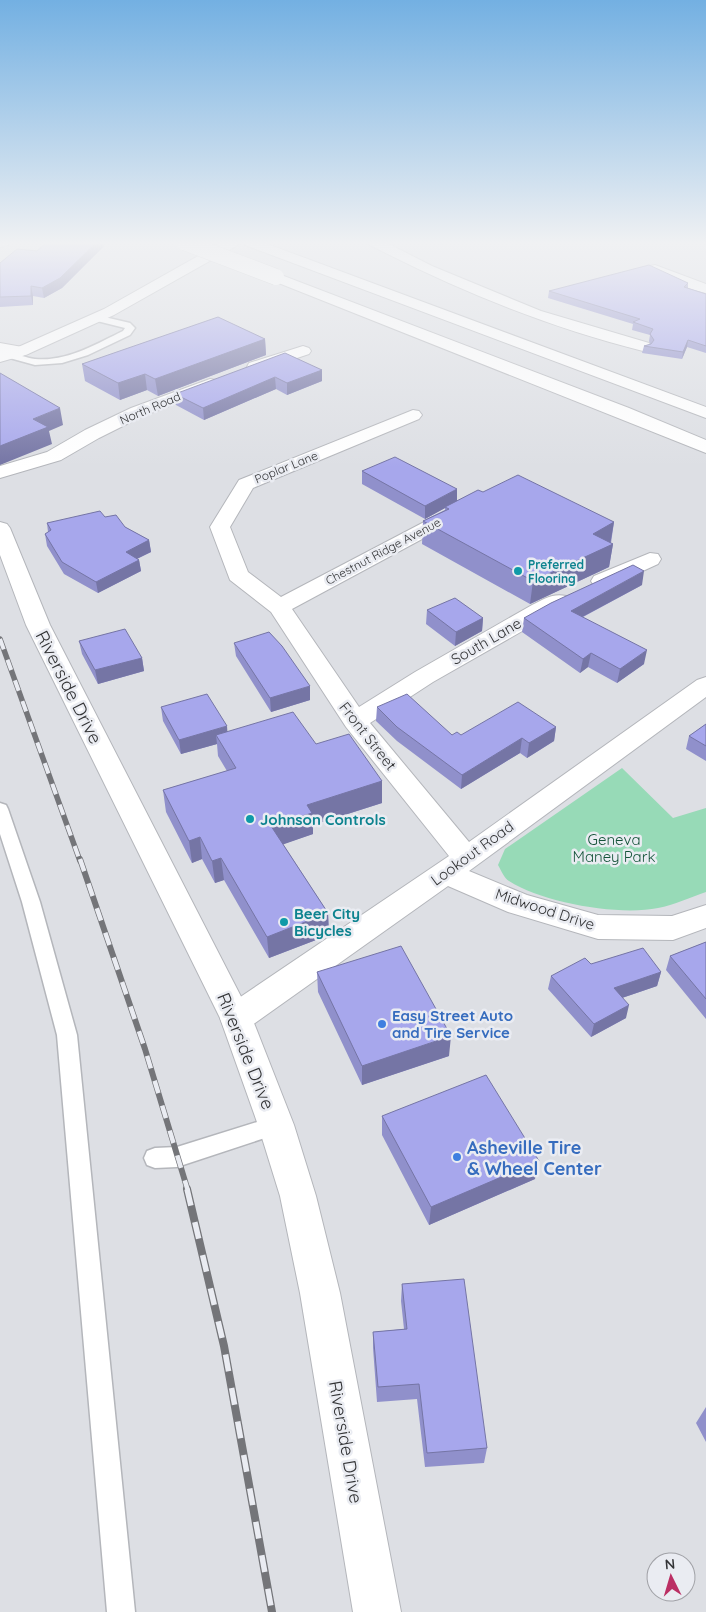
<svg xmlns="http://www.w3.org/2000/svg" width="706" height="1612" viewBox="0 0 706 1612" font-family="Quicksand,sans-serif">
	<rect width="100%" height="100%" fill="#dddfe4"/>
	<path fill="#97dab7" d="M622,768L673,818L706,808V892C691,897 674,905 658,908C619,916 543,903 509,881C504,878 501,870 498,865L505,849Z"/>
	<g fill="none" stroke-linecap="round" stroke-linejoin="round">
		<path fill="#63a9d8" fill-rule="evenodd" d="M439,242H446L441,245Z"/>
		<g stroke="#b4b6bb" stroke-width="3">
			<path id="service" d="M96,315L130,323L135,328L130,335L88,355L62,363L35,365L6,357L4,355L9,352C18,354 26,358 35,359C67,362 96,344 123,331L125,328L93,320V316Z
				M0,803L6,805L8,809L40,902L77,1035L135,1612H107L57,1035L22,902L0,834Z
				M276,1116L283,1118L286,1125L283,1132L177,1167L155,1168L147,1165L144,1158L147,1151L155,1148L177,1147Z"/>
		</g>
		<g stroke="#b4b6bb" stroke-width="2">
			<path id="minor" d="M0,242H10L8,245L0,247Z
				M368,242H385L432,266L541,311L649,343L651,346L649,349L643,351C548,327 457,290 370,245Z
				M655,265L706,284V293L686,288L650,272L648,269L650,266Z
				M0,343L28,348L30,351L28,354L22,356L0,353Z
				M303,346L309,348L311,351L309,354L255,372L249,371L247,367L249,363Z
				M210,379L216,380L219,384L216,388L143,416L99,438L61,460L0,478V466L47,452L85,430L131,408Z
				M413,410L419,411L422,415L419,419L253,488L230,527L248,572L281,597L449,509L456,507L463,509L466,513L463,517L292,609L359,707L415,672L532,605C544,599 553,593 566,596L569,601L566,606L433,682L370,723L469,842L697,680L706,677V697L469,871L527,895L598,915L672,916L706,905V928L673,940L598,939L508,912L448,886L248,1028L236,1031L224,1028L220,1018L224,1008L449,856L346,727L271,612L230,580L210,527L239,480Z
				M650,553L658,554L661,559L658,564L610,586L602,588L594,586L591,581L594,576Z"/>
		</g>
		<g stroke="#b4b6bb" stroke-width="2">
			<path id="tertiary" d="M223,242H240L238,245L114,315L28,354L0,362V352L16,348L104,309Z"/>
		</g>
		<g stroke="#b4b6bb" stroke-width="2">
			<path id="secondary" d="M0,522L7,524L10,528L50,625L252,1018L294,1125L316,1196L340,1293L401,1612H353L300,1293L280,1196L258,1125L220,1018L26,625L0,555Z"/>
		</g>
		<g stroke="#b4b6bb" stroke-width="2">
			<path id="motorway" d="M243,242H262L706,407V418L245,245Z
				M276,273L629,408L706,440V453L271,280L269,277L271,274Z"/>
		</g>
		<use href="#service" fill="#fff" fill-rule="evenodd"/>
		<use href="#minor" fill="#fff" fill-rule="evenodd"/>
		<use href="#tertiary" fill="#fff" fill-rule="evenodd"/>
		<use href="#secondary" fill="#fff" fill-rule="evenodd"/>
		<use href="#motorway" fill="#fff" fill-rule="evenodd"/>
		<g stroke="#747579" stroke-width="5.5">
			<path id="rail-far2" d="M0,639L80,861"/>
		</g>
		<g stroke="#747579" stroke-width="6">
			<path id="rail-far1" d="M80,859L145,1049L188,1191"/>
		</g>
		<g stroke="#747579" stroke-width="8">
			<path id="rail" d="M187,1189L224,1346L272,1612"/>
		</g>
		<use href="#rail-far2" stroke="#eaecf2" stroke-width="4" stroke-dasharray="11" stroke-linecap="butt"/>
		<use href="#rail-far1" stroke="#eaecf2" stroke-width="4.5" stroke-dasharray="13" stroke-linecap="butt"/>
		<use href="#rail" stroke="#eaecf2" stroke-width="5.5" stroke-dasharray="17" stroke-linecap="butt"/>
		<g stroke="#b4b6bb" stroke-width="17" stroke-linecap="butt">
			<path id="motorway-bridge" d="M184,242L276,277"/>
		</g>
		<use href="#motorway-bridge" stroke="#fff" stroke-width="16"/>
	</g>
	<path fill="#9090cb" d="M47,242H103L104,246L62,288L44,298L33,296V305L0,307V263L37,251Z
		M688,283V288L706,294V353L687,347L682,359L642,353L644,346L650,344L649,341L650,335L632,330L633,324L548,298L549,291Z
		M265,339L266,355L158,396L147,390L120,400L85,381L82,364Z
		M322,370V381L287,395L276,389L204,420L176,405L175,394Z
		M362,471L457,501L483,492L614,522L611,543L613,544L609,567L530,604L422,544L423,521L445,510V508L425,519L362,484Z
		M105,517L125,527L149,540L151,552L137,559L139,560L141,571L98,593L64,574L47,546L45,534L48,532L47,523Z
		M642,585L583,617L644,664L617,683L588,667L580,673L522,632L524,618Z
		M427,610L483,618L482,631L455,646L426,624Z
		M79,641L142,658L144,671L98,684L82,654Z
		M234,643L310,700L271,712L236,656Z
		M161,707L227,732L316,744L382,781V803L313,825V834L283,844L328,913L329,935L269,958L224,880L215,883L202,859L192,863L166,812L163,790L227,771L218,756L217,744L181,754L163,721Z
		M377,707L452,735H461L556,727L554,741L527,758L520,753L461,789L397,741L376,721Z
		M706,724V761L686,749L689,736Z
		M706,942V1019L666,970L670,956Z
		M317,972L449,1056L362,1085L318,992Z
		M661,972L657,986L622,998L626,1018L591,1037L548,989L551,976Z
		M382,1116L535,1179L429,1225L382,1135Z
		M402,1284L487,1448L484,1463L425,1467L417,1399L377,1402L373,1348V1332L404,1329L401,1301Z
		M706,1407V1442L696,1423Z"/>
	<path fill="#7575a5" d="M97,242H103L104,246L62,288L44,298L42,288Z
		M31,286L33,296V305L31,296Z
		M265,339L266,355L158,396L155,379Z
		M688,340L687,347L682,359L683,352Z
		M322,370V381L287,395V383Z
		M145,374L147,390L120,400L118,383Z
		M275,377L276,389L204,420L203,408Z
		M60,408L63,425L49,431L52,444L0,465V446L33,419Z
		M457,489V502L445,507V508L425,519V506Z
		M614,522L610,545L613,544L609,567L530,604L533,581L593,534Z
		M149,540L151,552L128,563L126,552Z
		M139,560L141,571L98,593L96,582Z
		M644,571L642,585L569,624L571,611Z
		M483,618L482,631L455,646L456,632Z
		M647,650L644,664L617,683L620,669Z
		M591,653L588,667L580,673L583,659Z
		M142,658L144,671L98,684L95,670Z
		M310,686V700L271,712L270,698Z
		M227,726L228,740L216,735L217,744L181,754L179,740Z
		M556,727L554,741L527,758L529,743Z
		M522,738L520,753L461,789L462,775Z
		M382,781V803L313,825V834L273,848L271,826L307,805Z
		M200,837L202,859L192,863L189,841Z
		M221,858L224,880L215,883L212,861Z
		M328,913L329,935L269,958L267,937Z
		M661,972L657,986L610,1002L614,988Z
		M629,1005L626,1018L591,1037L594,1024Z
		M451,1036L449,1056L362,1085V1066Z
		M539,1161L535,1179L429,1225L431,1207Z"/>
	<path fill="#a7a7ec" stroke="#7575a5" d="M47,242H97L60,278L42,288L31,286V296L0,297V263L17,249L37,251Z
		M649,265L688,283L684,287L706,294V346L688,340L683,352L644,346L651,344L654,340L650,334L653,329L633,322L640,319L549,291Z
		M218,317L265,339L155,379L145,374L118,383L82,364Z
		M285,353L322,370L287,383L275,377L203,408L175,394Z
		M0,373L60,408L33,419L48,427L0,446Z
		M395,457L457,489L425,506L362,471Z
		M518,475L614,522L593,534L613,544L533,581L423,521L449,509L445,507L478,490L483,492Z
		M100,511L105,517L116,515L125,527L149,540L126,552L139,560L96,582L62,562L45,534L51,530L47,523Z
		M633,565L644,571L571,611L647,650L620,669L591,653L583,659L524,618L551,603Z
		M455,598L483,618L456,632L427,610Z
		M125,629L142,658L95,670L79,641Z
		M269,632L282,646L310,686L270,698L234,643Z
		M207,694L227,726L179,740L161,707Z
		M407,694L452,735L457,732L461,735L518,702L556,727L529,743L522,738L462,775L397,727L377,707Z
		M293,712L316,744L349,734L382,781L307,805L312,813L271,826L328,913L267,937L221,858L212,861L200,837L189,841L163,790L236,768L216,735Z
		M706,724V746L689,736Z
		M706,942V999L670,956Z
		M401,946L451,1036L362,1066L317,972Z
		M643,948L661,972L614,988L629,1005L594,1024L551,976L585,958L591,964Z
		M486,1075L539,1161L431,1207L382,1116Z
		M464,1279L487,1448L427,1453L419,1384L378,1387L373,1332L407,1329L402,1284Z"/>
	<linearGradient id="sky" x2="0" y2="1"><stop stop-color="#73b0e2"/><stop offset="0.52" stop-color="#f0f1f3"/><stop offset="1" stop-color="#f0f1f3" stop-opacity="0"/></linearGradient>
	<rect width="706" height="467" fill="url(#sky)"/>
	<g fill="#0f9aa8" stroke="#eaecf2" stroke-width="2">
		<circle cx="518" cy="571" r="5"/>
		<circle cx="250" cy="819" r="5"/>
		<circle cx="284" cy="922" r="5"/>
	</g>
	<g fill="#3f7fe0" stroke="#eaecf2" stroke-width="2">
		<circle cx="382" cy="1024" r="5"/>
		<circle cx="457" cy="1157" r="5"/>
	</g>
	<g text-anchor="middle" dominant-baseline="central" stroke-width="5" stroke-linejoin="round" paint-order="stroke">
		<g font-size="12" fill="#333436" stroke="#eaecf2">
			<text transform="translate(150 408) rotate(-23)">North Road</text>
			<text transform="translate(286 467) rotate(-22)">Poplar Lane</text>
			<text transform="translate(383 551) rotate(-28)">Chestnut Ridge Avenue</text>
		</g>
		<g font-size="12" font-weight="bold" fill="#0d838f" stroke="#eaecf2" text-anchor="start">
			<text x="528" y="564">Preferred<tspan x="528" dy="14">Flooring</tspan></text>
		</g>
		<g font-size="15" fill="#333436" stroke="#eaecf2">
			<text transform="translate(486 641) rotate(-30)">South Lane</text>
			<text transform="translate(368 736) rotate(52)">Front Street</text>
			<text transform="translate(472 853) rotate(-36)">Lookout Road</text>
			<text transform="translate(545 909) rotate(18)">Midwood Drive</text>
		</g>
		<g font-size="15" font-weight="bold" fill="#0d838f" stroke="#eaecf2" text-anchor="start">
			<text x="260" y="819">Johnson Controls</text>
			<text x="294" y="913">Beer City<tspan x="294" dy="17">Bicycles</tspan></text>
		</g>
		<g font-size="15" fill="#145339" stroke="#eaecf2">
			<text x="614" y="839">Geneva<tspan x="614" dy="17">Maney Park</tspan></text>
		</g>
		<g font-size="15" font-weight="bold" fill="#366cbe" stroke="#eaecf2" text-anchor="start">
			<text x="392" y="1015">Easy Street Auto<tspan x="392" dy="17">and Tire Service</tspan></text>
		</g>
		<g font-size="18" fill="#333436" stroke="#eaecf2">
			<text transform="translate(69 687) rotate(63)">Riverside Drive</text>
			<text transform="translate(246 1051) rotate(68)">Riverside Drive</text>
			<text transform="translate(346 1442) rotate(80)">Riverside Drive</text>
		</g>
		<g font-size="18" font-weight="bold" fill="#366cbe" stroke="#eaecf2" text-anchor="start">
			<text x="467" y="1147">Asheville Tire<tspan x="467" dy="21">&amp; Wheel Center</tspan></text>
		</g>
	</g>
	<g transform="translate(671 1577) rotate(355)"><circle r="24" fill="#eaecf2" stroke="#a1a2a7"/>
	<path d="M0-4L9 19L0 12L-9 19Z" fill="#bb2f64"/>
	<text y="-8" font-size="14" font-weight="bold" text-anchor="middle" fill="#333436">N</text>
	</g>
</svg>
